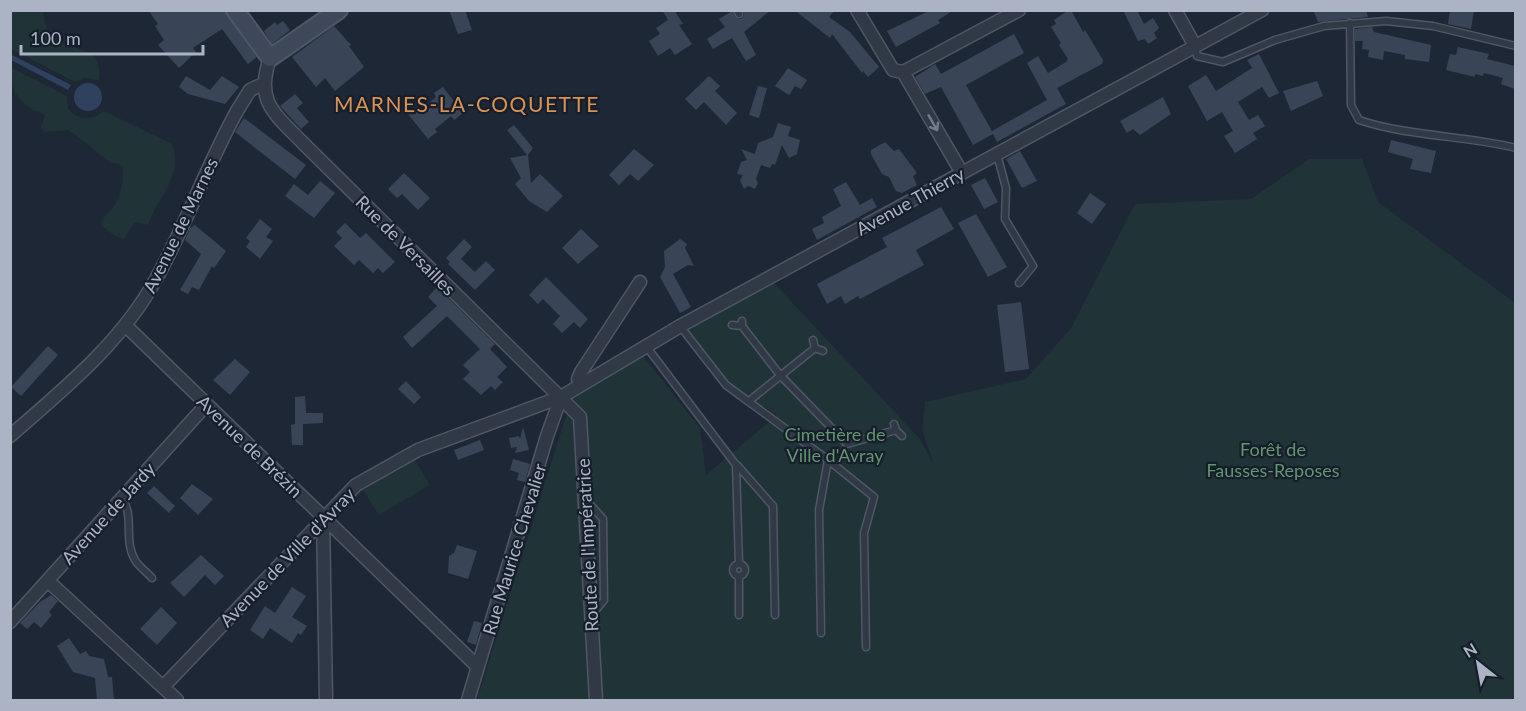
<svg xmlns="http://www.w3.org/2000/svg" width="1526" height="711" viewBox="0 0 1526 711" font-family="Lato,sans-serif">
	<rect width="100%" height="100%" fill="#1e2736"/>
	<path fill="#203337" d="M10,11H43C47,64 105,32 99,80L85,78L75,82L11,49Z
		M10,67L67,96L68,109C80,121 91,121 104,111L172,144C184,177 158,196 148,225L135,222L124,239L115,236L101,225C103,215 109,213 115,205C122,194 123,180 123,167L119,164L111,163L69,130L44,132L41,128L45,115C40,111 36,112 31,109C15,98 10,86 10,67Z
		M1309,159H1362L1378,202L1515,303V700H477L571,400L643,356L700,428L706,475L777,415L728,383L687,329L774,283L920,439L934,465L922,430L925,402L1026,379L1071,328L1135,204L1251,199Z
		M415,460L430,485L379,515L363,490Z"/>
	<path fill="#30415f" d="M10,54L71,85L68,90L11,60Z
		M74 97a14 14 0 1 1 28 0a14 14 0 1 1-28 0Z"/>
	<path fill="#394557" d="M148,10H225L257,57L248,64L222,29L193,48L196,52L179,68L158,45L164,40L155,26L158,24Z
		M449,10H465L472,30L458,34Z
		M662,10H674L683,24L679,25L692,44L675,55L670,48L658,56L649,41L660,34L656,28L668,20Z
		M743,10H771L744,32L756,55L746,61L732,38L713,49L707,39L725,27L719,19L732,11L736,18L741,19L744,15Z
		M794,10H835L829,17L850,32L879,67L868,77L863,71L862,73L832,34L830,38Z
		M931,10H954L938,20L940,23L896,47L887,31Z
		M1123,10H1137L1144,24L1153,18L1159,28L1154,33L1157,38L1148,44L1145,39L1138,41Z
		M1324,10H1366L1368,17L1318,22L1314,12Z
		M1450,10H1474L1471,29L1448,24Z
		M1067,11L1072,12L1083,32L1085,30L1103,60L1102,64L1057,88L1066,104L997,142L993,134L973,145L941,87L925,94L915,77L935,64L941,74L1014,34L1024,53L966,85L993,133L992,131L1047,100L1027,63L1038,56L1048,73L1066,62L1068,59L1059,45L1061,43L1051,27L1056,24L1054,20Z
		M283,21L290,30L272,44L264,31L275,22L277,25Z
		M334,26L351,45L349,46L364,67L335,91L325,78L316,87L292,57Z
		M1372,27L1374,32L1431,45L1429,62L1405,59V55L1384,51L1383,60L1368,57L1369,50L1362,49L1363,41H1355V29Z
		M1458,47L1489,54L1487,59L1515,66V89L1501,84L1503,78L1484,73L1483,76L1475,74V77L1446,70L1450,54L1456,55Z
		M1259,54L1279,93L1269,98L1262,87L1238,102L1249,120L1258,115L1265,126L1253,133L1257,139L1235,153L1224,136L1233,131L1222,112L1207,121L1188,86L1206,75L1216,91L1252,68L1247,60Z
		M788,68L807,80L801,89L795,86L789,95L775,86Z
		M186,76L210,90L222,76L239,87L225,104L188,94L179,87Z
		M709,76L720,86L715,91L737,113L726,125L704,102L696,110L685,99Z
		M1317,81L1323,96L1291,111L1283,91Z
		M758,86L767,88L759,118L749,115Z
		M443,87L463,113L454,120L451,116L435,129L437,132L428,139L408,114L418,107L420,110L436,97L434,93Z
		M295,94L303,103L297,108L309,122L301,129L280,106Z
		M1163,97L1171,114L1140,135L1133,129L1127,133L1120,121Z
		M244,118L306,165L295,179L235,132Z
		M778,123L791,127L788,136L800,140L797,154L789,158L782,145L775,165L772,164L770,168L761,165L756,179L758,183L755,189L748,186L744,189L740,180L743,175L737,174L741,162L747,160L741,149L755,154L758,143L773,137Z
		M514,125L533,148L528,155L531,183L540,174L563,196L547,212L529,201L515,184L521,178L510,158L527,155L507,130Z
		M1391,140L1436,151L1431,173L1410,169L1413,159L1388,152Z
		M885,142L894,151L899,149L917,173L913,176L917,185L902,193L896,191L889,177L882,174L871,154V150Z
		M634,149L654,165L638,181L630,174L619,185L609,175Z
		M1020,151L1037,181L1022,188L1006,159Z
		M404,173L430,198L418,210L402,194L397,198L388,189Z
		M985,178L998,202L984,209L971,185Z
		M320,181L335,193L314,218L285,196L294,184L308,195Z
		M846,182L860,205L872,198L877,207L817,240L812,229L824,223L822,217L841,206L833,189Z
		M1090,193L1106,204L1092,224L1077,213Z
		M941,207L954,229L916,250L924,265L860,299L858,296L845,304L841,296L827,304L817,284L887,247L882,238Z
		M976,214L1007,267L988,277L958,223Z
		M260,219L272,229L266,237L273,241L260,259L246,247L250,241L246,238Z
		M345,223L360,238L366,233L395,262L383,273L378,268L373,273L359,260L354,265L334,246L342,238L336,232Z
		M195,225L226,251L214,268L212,266L199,290L192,287L188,294L180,290L201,254L185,240L190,228Z
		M581,229L599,246L578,264L562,248Z
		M464,239L472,247L461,259L475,272L486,261L495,270L475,290L448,264L450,262L446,258Z
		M680,239L687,244L685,248L694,266L688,265L673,274L691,307L680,313L660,277L665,267L664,251Z
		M546,277L588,319L580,328L574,322L562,333L553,324L560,316L543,299L538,304L529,295Z
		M437,287L495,344L490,349L507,367L497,377L503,382L495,390L491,386L481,395L463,379L470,372L463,365L480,349L447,316L412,348L403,337L437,306L428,297Z
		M1021,302L1029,369L1005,372L997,305Z
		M48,346L58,355L21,396L11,387Z
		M235,359L250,372L230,395L213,380Z
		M406,381L421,397L414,404L398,389Z
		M305,396L306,413H323V423L303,424V445H292L291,425L295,424V397Z
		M523,427L529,450L515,453L517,447L511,448L509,438L519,436L520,439Z
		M480,440L484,450L458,460L454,450Z
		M513,459L530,464L525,482L517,480L519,473L510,470Z
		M192,484L213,499L198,515L180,498Z
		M154,486L175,506L169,513L147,493Z
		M457,545L477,551L468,579L448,573L449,556L454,553Z
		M201,555L224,576L215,585L205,575L184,597L170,583Z
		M292,587L306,596L292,617L307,626L301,635L298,633L292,643L270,628L263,639L250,630L265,606L275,613Z
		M51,595L58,601L49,612L52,615L41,628L34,622L27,629L20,623L40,602Z
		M161,607L177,623L157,645L140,629Z
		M474,621L482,623L476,645L467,642Z
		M69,638L80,654L86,651L89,656L104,659L108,677H112L114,700H97L95,678L73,672L57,646Z"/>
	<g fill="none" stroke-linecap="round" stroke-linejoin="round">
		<g stroke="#4f5665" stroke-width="9">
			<path id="lane" d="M737,10L739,14
				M1350,23L1351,105L1359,120C1410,137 1464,135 1516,148
				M1195,47L1197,56L1223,62L1275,40L1324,26L1386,21L1433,26L1516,46
				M997,154L1006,188L1005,219L1033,266L1019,283
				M732,325L742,326V321
				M680,326L726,385L828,460L874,497L864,533L866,647
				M742,326L780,375L847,444L896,430
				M813,340L815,348L823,351
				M646,346L736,465L739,564
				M749,401L815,348
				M894,424L896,430L902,436
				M737,465L773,506L775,615
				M122,498C135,517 123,540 135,560C139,567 147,572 152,578
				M587,501L603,519L604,600L592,615
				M733 570a6 6 0 1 1 12 0a6 6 0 1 1-12 0Z
				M739,576V615
				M821,633L819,510L828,460"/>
		</g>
		<g stroke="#4f5665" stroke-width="15">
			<path id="street" d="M857,10L893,70L903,72
				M1175,10L1195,46
				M270,58C255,102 274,113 304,144L580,417L596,700
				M903,72L1019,10
				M903,72L962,173
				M125,325L478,667
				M581,385L578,379L581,372L640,282
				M10,436C64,389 121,343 156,279C186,225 207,165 237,111L250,90L263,84
				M323,517L326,700
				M48,581L177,700
				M10,622L206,405
				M163,687L356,485L418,450L561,397L682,325L1262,10
				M468,700L547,436L561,397"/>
		</g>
		<g stroke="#4f5665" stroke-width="20">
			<path id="secondary" d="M235,10L270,58L339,10"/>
		</g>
		<use href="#lane" stroke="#313947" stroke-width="6"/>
		<use href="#street" stroke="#313947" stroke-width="12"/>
		<use href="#secondary" stroke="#3f485a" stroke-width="16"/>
	</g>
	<defs><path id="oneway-shaft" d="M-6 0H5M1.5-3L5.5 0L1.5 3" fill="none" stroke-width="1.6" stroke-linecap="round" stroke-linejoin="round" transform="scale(1.5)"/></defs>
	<use stroke="#747c8c" href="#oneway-shaft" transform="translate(933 123) rotate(60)"/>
	<g text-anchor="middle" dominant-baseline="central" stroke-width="4.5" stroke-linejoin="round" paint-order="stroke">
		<g font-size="18" fill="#abb3c4" stroke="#171e2b">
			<text transform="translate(910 201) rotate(-29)">Avenue Thierry</text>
			<text transform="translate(180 225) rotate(-64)">Avenue de Marnes</text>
			<text transform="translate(406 245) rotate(45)">Rue de Versailles</text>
			<text transform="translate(250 446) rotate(44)">Avenue de Brézin</text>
			<text transform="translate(108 513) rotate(-48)">Avenue de Jardy</text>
			<text transform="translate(587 545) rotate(-93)">Route de l'Impératrice</text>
			<text transform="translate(514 549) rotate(-73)">Rue Maurice Chevalier</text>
			<text transform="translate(287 557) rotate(-46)">Avenue de Ville d'Avray</text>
		</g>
		<g font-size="18" fill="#629570" stroke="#171e2b">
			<text x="835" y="434">Cimetière de<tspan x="835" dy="21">Ville d'Avray</tspan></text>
			<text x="1273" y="449">Forêt de<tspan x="1273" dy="21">Fausses-Reposes</tspan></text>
		</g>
		<g font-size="21" letter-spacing="1.5" fill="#d89352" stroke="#171e2b">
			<text x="467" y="103">MARNES-LA-COQUETTE</text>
		</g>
	</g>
	<rect width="1526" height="711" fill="none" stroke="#abb3c4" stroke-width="24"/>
	<g transform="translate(1478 663) rotate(329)" stroke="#171e2b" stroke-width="4.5" paint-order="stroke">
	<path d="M0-4.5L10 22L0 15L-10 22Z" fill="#abb3c4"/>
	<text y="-9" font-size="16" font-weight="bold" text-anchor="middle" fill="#abb3c4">N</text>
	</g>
	<path d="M21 45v9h182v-9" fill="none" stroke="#abb3c4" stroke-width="3"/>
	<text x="30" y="45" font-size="18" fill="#abb3c4" stroke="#171e2b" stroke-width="4.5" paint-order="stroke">100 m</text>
</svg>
